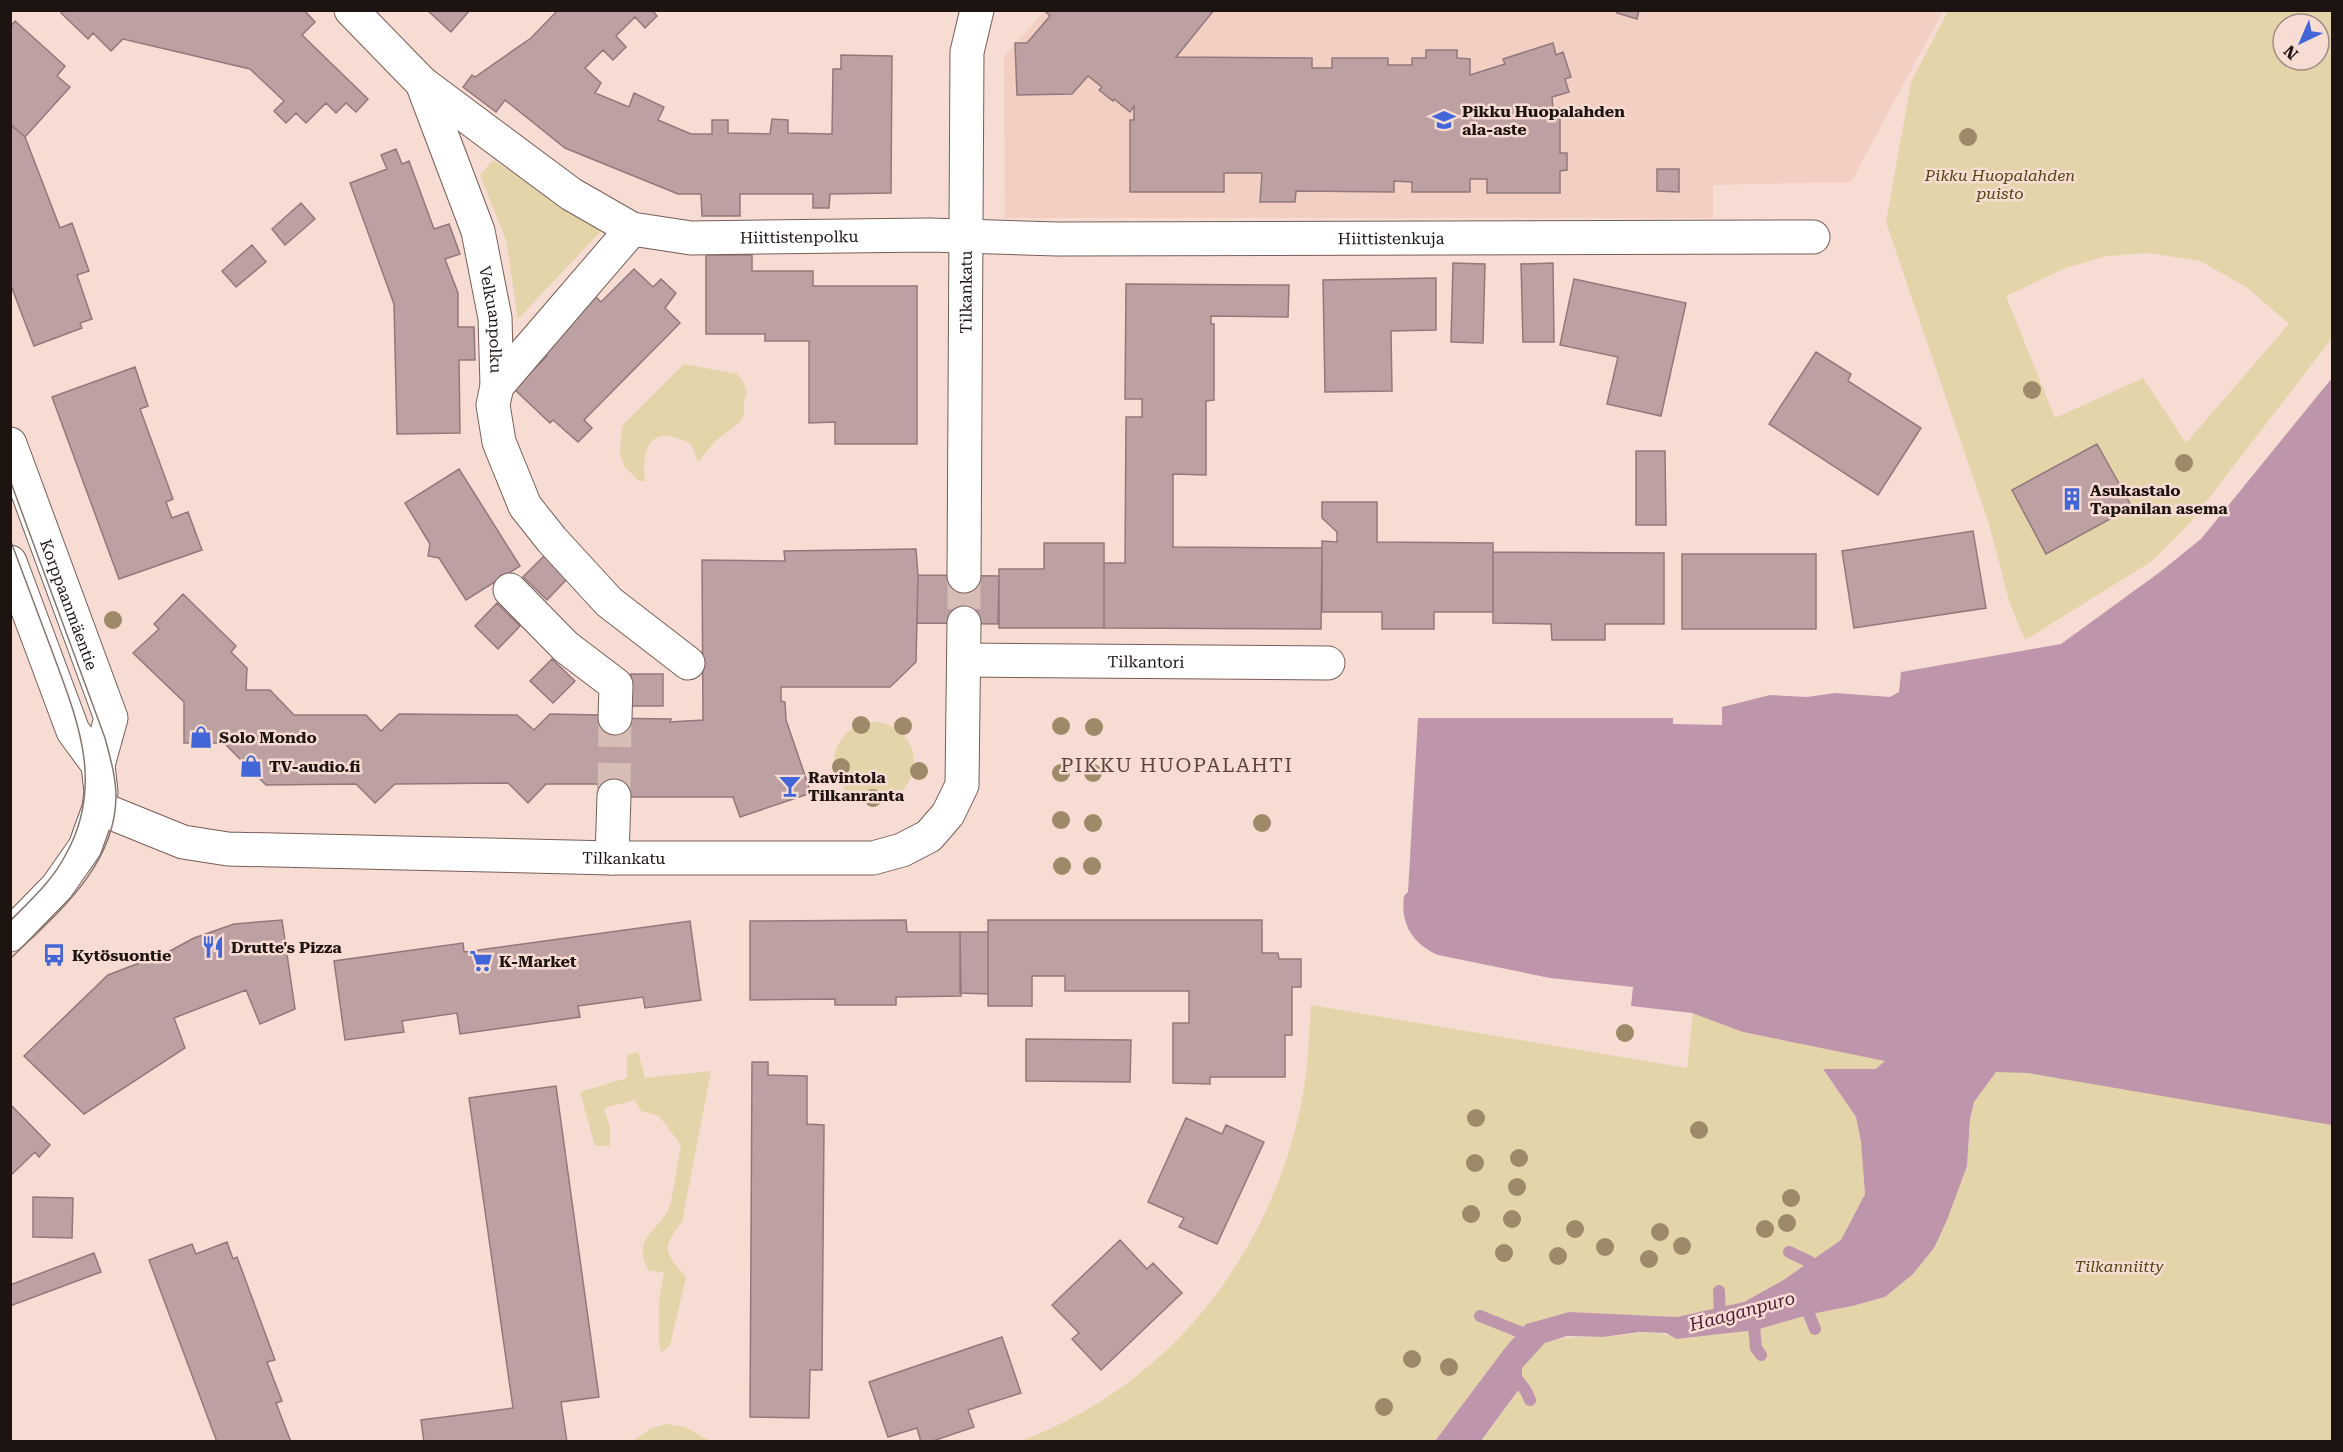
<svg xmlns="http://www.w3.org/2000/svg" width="2343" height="1452" viewBox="0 0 2343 1452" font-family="'Roboto Serif',serif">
	<rect width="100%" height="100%" fill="#f7dcd3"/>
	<path fill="#f2cec3" d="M1044,11H1943L1851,182L1713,185V218H1005L1004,57Z"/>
	<path fill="#e3d4a9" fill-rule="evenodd" d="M1948,11H2332V338L2189,524L2152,561L2025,640L2010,604L1989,524L1886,222L1911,82ZM2283,24H2319V60H2283ZM2149,253L2200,261L2248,288L2289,324L2186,443L2143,378L2055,418L2006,296L2066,268L2107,256Z
		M493,160L601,231L518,319L506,240L480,175Z
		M684,364L737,374L742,380L747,392L744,402V415L740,422L715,441L698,462L691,444C653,423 641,444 645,481H639L624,466L620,453L622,426Z
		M834 762a40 40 0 1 1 80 0a40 40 0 1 1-80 0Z
		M1311,1005L1687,1068L1693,1013L1743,1032L1886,1061L1876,1069L1823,1070L1856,1117L1861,1142L1865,1194L1841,1240L1782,1281L1744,1302L1677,1317L1569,1312L1526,1324L1505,1348L1435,1441L1018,1442C1167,1388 1269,1258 1301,1105C1308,1072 1309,1038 1311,1005Z
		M2332,1042V1441L1481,1442L1522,1385V1368C1529,1360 1538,1346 1548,1342C1567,1335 1584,1338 1603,1337C1628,1336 1653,1327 1676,1339L1852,1306L1885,1297L1913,1274L1934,1248L1967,1166L1970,1119L1974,1102L1996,1072H2028Z
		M638,1052L645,1078L711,1071L682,1222C660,1249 665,1253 686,1277L670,1345L661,1353L659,1342V1302L664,1272L649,1271C631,1239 656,1233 668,1210C673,1200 678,1159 681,1145L659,1116L641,1111L635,1100L604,1108L610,1127V1146H595L580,1092L627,1078V1055Z
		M666,1424L685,1427L710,1441H633L650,1429Z"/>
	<path fill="#bf95ab" d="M2332,378V1125L2028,1073L1996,1072L1974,1102L1970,1119L1967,1166L1947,1220L1934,1248L1913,1274L1885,1297L1852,1306L1811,1314L1756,1330L1676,1339L1666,1333L1640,1332L1603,1337L1567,1336L1545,1343L1522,1368V1385L1481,1441H1435L1505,1348L1526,1324L1569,1312L1677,1317L1744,1302L1782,1281L1841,1240L1865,1194L1861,1142L1856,1117L1823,1069H1876L1885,1061L1743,1032L1692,1013L1631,1006L1633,987L1550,978L1438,955C1413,944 1400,924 1404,896L1408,892L1418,718H1673V724L1722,725V707L1770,695L1807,697L1835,693L1890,697L1899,692L1901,672L2061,644L2160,572L2201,539Z"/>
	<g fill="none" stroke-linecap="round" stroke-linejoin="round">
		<path stroke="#bf95ab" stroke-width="12" d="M1789,1252L1810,1262L1819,1273
			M1719,1291L1720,1318
			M1804,1302L1815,1329
			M1480,1316L1520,1332L1528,1342
			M1753,1316L1756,1348L1761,1355
			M1513,1374L1526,1391L1530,1400"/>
	</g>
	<path fill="#bca0a2" stroke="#93787b" stroke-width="1.5" d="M63,10H304L315,22L302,35L368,99L356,112L346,103L336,113L326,103L306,123L296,113L286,123L274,111L284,101L250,69L123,39L111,51L93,33L88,39L61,13Z
		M427,10H470L451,32Z
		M558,10H652L657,16L645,28L635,17L616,36L626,47L613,60L603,50L585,68L601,83L595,93L629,107L634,93L664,107L658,120L691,134H712V120H728V133L770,134L772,119L788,120V133L832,134L833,69H841V55L892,56L891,193L830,194L829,208H813V194H740V216H702L701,194H678L565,148L505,100L496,112L463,87L472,75L475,77L531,38Z
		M1214,10L1176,57L1312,58V68H1332V58H1388V65H1412V58H1426V50H1457V58L1470,59V75L1505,64L1503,59L1553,43L1556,55L1563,52L1571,77L1565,79L1569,92L1552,97L1553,108H1560V153H1567V170L1560,171V193H1487V179H1470V192H1412V182L1394,181V192L1296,191L1295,202H1260L1262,173H1224V192H1130V120H1134V106L1130,112L1114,99L1113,101L1099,90L1102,87L1088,76L1072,94L1017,95L1015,43H1027L1050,16L1044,10Z
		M1618,10H1639L1637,19L1617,13Z
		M15,21L65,66L57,76L70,87L25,137L10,124V27Z
		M10,124L25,137L60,228L72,223L89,271L77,275L92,319L80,323L82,328L34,346L10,283Z
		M396,149L402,164L409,161L434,229L449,224L460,254L445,259L458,293V327H474L475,360H459L460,433L397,434L394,304L350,183L387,169L381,155Z
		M1657,169H1679V192L1657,191Z
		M301,203L315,219L285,245L272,229Z
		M252,245L266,262L236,287L222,271Z
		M706,255H752V271H813V286H917V444H835V422L809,423V341H765V334H706Z
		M1453,263L1485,264L1483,343L1451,342Z
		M1553,263L1554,342H1523L1521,264Z
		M634,269L653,287L661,279L676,293L665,308L680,323L584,420L592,428L578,442L553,420L550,423L514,389L547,356L541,351L595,296L601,302Z
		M1436,278V330L1391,331L1392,391L1325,392L1323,280Z
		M1574,279L1686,303L1661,416L1607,404L1618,357L1560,345Z
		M1126,284L1289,285L1288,317L1211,316V324H1214V400L1206,401V475L1173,474V547L1322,548L1321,629L1104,628V563H1125L1126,417H1142V399H1125Z
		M1816,352L1851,374L1848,381L1921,428L1878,495L1769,424Z
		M135,367L148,406L140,409L173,499L166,502L172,518L188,512L202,550L119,579L52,397Z
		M2097,444L2132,507L2046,554L2012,490Z
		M1636,451H1665L1666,525H1636Z
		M459,469L520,566L466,600L439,558L428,556L430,544L405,503Z
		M1322,502H1377V542L1493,543V612H1434V629H1382V612H1322V541L1337,542V532L1322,518Z
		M1973,531L1986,608L1854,628L1842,551Z
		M1044,543H1104V628H999V569H1044Z
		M916,549L918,575L916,662L890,687H781V701L785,702L786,720L811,793L740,817L733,797H599L598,784H546L528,803L508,783L395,784L375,803L356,784L266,785L224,743H184V702L133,653L159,629L154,624L183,594L236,646L231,652L247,668L246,690H270L294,715H366L381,731L399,714L517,715L534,730L550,714L599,715V718L671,719L670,722L703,720L702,560L785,561L784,551Z
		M1493,552L1664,553V624H1605V640H1552L1551,624L1493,623Z
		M1682,554H1816V629H1682Z
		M545,555L568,578L547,600L523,577Z
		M918,575L999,576L998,624L917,623Z
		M497,603L520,626L498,649L475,626Z
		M552,659L575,681L553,703L530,681Z
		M631,674H663V706H631Z
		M282,920L295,1009L260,1024L246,990L174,1018L185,1048L84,1114L24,1056L108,975L168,952L194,938L234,924Z
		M906,920L907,932H960L961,996L896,997V1005H835V999L750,1000V921Z
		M988,920H1262V953H1278L1279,959H1301V987H1292V1035H1285V1077H1210V1084L1173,1083V1023H1189V991H1065V976H1032V1006H988Z
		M690,921L701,1000L645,1008L643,997L578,1006L580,1017L460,1034L457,1013L402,1021L404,1032L345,1040L334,961L463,943L464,952Z
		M960,932H988V994L960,993Z
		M1026,1039L1131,1040L1130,1082L1026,1081Z
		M752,1062H768V1075L807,1076V1124L824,1125L822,1370H810L809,1418L750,1417Z
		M556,1086L599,1397L561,1402L567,1442H424L421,1420L513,1408L469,1098Z
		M10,1104L50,1145L39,1157L35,1152L10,1176Z
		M1186,1118L1222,1134L1226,1125L1264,1142L1217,1244L1179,1227L1184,1218L1148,1202Z
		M33,1197L73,1198L72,1238L33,1237Z
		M1120,1240L1147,1269L1153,1263L1182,1293L1101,1370L1072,1339L1079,1333L1052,1305Z
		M227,1242L233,1259L237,1257L275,1360L267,1362L282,1401L276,1403L291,1442H217L149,1260L192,1244L196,1254Z
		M94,1253L101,1272L10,1306V1285Z
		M1002,1337L1021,1393L968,1410L974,1427L930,1442H921L917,1428L888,1437L869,1382Z"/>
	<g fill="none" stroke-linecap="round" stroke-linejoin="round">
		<path stroke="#d6beb6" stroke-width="33" stroke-dasharray="33 16" stroke-linecap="butt" d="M964,576V623
			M614,796L615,718"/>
		<g stroke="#765e57" stroke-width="35">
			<g id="minor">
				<path id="s1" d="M351,10L422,83L478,231L495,318L497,386L493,405L499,442L525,506L552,540L609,602L688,663"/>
				<path id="s2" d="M422,83L571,194L632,229L691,238L929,235L1057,239L1813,237"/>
				<path d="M497,386L632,229"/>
				<path id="s3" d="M10,444L111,718L98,765L101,792L99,808L85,847L57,887L10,935"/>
				<path d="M10,562L73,731L98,765"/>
				<path id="s4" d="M964,576L967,52L977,10"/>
				<path d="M510,590L566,647L616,685L615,718"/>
				<path id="s5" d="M964,660L1328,663"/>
				<path id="s6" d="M99,808L183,842L228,849L612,858H873L902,850L929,836L948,814L962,785L964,623"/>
				<path d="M612,858L614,796"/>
			</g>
		</g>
		<use href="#minor" stroke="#fff" stroke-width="33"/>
		<path stroke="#877670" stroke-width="1.5" d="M10,480L105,738C110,757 116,777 116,797C115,867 56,914 10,959
			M10,539C24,576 38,614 52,651C77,719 105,784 66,854C53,880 31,900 10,921"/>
	</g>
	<g fill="#9e8969">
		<circle cx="1968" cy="137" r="9"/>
		<circle cx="2032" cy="390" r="9"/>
		<circle cx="2184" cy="463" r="9"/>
		<circle cx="113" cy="620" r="9"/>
		<circle cx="861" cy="725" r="9"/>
		<circle cx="903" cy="726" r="9"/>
		<circle cx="1061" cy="726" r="9"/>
		<circle cx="1094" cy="727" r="9"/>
		<circle cx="841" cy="767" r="9"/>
		<circle cx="919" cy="771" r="9"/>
		<circle cx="1061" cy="773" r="9"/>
		<circle cx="1093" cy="773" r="9"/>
		<circle cx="873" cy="798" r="9"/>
		<circle cx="1061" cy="820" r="9"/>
		<circle cx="1093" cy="823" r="9"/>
		<circle cx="1262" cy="823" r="9"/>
		<circle cx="1062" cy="866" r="9"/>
		<circle cx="1092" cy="866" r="9"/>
		<circle cx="1625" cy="1033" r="9"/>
		<circle cx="1476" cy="1118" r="9"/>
		<circle cx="1699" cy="1130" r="9"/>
		<circle cx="1519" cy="1158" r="9"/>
		<circle cx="1475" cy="1163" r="9"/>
		<circle cx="1517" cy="1187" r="9"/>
		<circle cx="1791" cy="1198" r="9"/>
		<circle cx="1471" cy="1214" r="9"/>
		<circle cx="1512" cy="1219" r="9"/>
		<circle cx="1787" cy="1223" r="9"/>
		<circle cx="1575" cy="1229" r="9"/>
		<circle cx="1765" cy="1229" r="9"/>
		<circle cx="1660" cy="1232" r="9"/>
		<circle cx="1682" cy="1246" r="9"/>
		<circle cx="1605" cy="1247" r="9"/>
		<circle cx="1504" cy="1253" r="9"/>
		<circle cx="1558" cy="1256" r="9"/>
		<circle cx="1649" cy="1259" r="9"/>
		<circle cx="1412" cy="1359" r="9"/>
		<circle cx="1449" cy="1367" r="9"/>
		<circle cx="1384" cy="1407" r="9"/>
	</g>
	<defs>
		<g id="school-bare" transform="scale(1.8)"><path d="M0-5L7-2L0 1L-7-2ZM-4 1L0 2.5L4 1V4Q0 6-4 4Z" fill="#4266d8" stroke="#f7dcd3" stroke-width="2.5" paint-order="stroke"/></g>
		<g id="building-bare" transform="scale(1.8)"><path d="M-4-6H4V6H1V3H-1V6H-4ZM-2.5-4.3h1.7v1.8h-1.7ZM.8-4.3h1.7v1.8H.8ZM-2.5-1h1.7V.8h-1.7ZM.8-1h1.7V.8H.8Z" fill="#4266d8" stroke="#f7dcd3" stroke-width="2.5" paint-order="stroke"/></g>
		<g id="shop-bare" transform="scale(1.8)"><path d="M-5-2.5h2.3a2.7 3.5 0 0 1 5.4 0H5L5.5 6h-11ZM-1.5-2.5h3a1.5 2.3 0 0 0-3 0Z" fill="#4266d8" stroke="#f7dcd3" stroke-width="2.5" paint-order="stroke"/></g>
		<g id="bar-bare" transform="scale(1.8)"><path d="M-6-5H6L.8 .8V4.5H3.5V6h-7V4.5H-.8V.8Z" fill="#4266d8" stroke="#f7dcd3" stroke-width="2.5" paint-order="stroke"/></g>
		<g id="restaurant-bare" transform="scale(1.8)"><path d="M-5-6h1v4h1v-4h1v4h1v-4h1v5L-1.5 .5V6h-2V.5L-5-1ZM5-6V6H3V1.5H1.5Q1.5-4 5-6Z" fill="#4266d8" stroke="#f7dcd3" stroke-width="2.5" paint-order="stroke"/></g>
		<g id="bus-bare" transform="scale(1.8)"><path d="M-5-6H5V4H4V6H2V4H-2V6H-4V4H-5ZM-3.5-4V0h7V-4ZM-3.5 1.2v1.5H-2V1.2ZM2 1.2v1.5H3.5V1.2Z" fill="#4266d8" stroke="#f7dcd3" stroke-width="2.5" paint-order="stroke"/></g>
		<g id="supermarket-bare" transform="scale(1.8)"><path d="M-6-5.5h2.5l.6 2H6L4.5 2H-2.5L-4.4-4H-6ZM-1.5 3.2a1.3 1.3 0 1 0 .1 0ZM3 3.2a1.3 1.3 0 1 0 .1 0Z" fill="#4266d8" stroke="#f7dcd3" stroke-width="2.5" paint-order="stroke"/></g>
	</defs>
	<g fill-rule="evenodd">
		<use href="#school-bare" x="1444" y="120"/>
		<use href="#building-bare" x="2072" y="499"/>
		<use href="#shop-bare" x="201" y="737"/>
		<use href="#shop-bare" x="251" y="766"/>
		<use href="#bar-bare" x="790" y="786"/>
		<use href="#restaurant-bare" x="213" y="947"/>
		<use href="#bus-bare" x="54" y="955"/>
		<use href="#supermarket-bare" x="481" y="961"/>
	</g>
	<g text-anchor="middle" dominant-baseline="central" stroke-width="5" stroke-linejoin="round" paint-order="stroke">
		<g font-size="16" font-weight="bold" fill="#1d1411" stroke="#f7dcd3" text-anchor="start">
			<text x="1462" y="111">Pikku Huopalahden<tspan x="1462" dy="18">ala-aste</tspan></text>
			<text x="2090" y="490">Asukastalo<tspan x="2090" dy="18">Tapanilan asema</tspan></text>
			<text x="219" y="737">Solo Mondo</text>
			<text x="269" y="766">TV-audio.fi</text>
			<text x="808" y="777">Ravintola<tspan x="808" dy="18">Tilkanranta</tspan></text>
			<text x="231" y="947">Drutte's Pizza</text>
			<text x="72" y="955">Kytösuontie</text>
			<text x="499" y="961">K-Market</text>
		</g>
		<g font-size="16" font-style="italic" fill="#554512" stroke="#f7dcd3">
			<text x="2000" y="175">Pikku Huopalahden<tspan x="2000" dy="18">puisto</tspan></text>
			<text x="2119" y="1266">Tilkanniitty</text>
		</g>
		<g font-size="16" fill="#1d1411" stroke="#f7dcd3">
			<text stroke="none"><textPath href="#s2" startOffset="424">Hiittistenpolku</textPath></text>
			<text stroke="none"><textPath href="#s2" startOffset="1016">Hiittistenkuja</textPath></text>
			<text stroke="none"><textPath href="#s4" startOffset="284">Tilkankatu</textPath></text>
			<text stroke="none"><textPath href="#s1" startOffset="350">Velkuanpolku</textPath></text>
			<text stroke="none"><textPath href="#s3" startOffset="171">Korppaanmäentie</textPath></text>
			<text stroke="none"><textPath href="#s5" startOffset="182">Tilkantori</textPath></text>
			<text stroke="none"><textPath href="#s6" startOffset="532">Tilkankatu</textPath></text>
		</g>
		<g font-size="18" font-style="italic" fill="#4e1a3a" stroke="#f7dcd3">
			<text transform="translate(1742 1311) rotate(-15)">Haaganpuro</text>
		</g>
		<g font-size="20" letter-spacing="1.5" fill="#5a443d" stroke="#f7dcd3">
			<text x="1177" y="765">PIKKU HUOPALAHTI</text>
		</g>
	</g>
	<rect width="2343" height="1452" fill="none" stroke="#1d1411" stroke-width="24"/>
	<g transform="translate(2301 42) rotate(224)"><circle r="28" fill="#f7dcd3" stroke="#a08c85" stroke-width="1.5"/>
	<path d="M0-4.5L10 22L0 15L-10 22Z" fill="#4266d8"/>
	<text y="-9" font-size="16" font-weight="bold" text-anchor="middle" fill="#1d1411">N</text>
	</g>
</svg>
